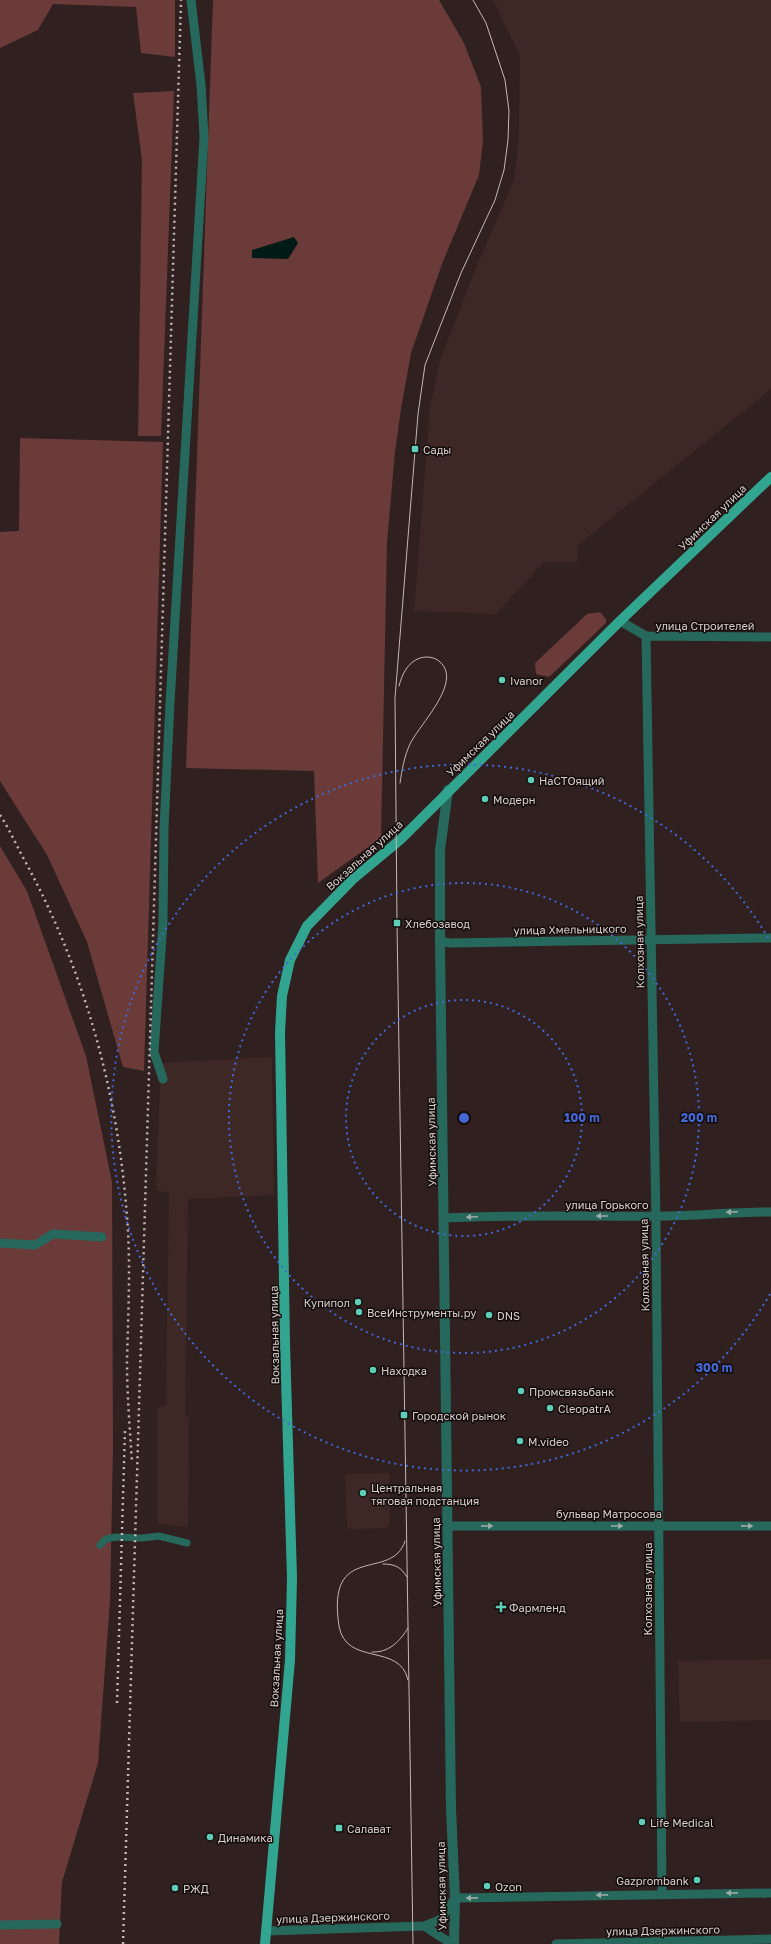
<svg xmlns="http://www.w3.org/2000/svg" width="771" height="1944" viewBox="0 0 771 1944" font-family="'Golos Text',sans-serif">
	<rect width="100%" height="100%" fill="#30201f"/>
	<path fill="#3e2826" d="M493,0H771V389L578,545L577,562H544L496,614L414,611L430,407L440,360L476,268L514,180L519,137L520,56Z
		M272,1057L274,1195L188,1199L185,1416L189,1418L188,1527L158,1524V1407L166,1405L169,1193L156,1190L161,1063Z
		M389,1473L390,1524L386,1528L347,1529L345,1474Z
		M771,1659V1720L680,1722L678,1661Z"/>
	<path fill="#6a3b38" d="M0,0H175V57L141,53L136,7L53,4L38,30L0,48Z
		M213,0H439L464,43L481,87L483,141L479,175L442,264L411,353L401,409L395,452L387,542L381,838L318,883L314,771L186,768Z
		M174,91L161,436H138L142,160L133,93Z
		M20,438L163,442L144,1071L123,1067L87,942L47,855L0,781V532L19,531Z
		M600,612L606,619V623L549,677L536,674L535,663L587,614Z
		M0,846L27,891L86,1056L112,1182L113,1449L110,1601L98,1763L62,1882L59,1944H0Z"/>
	<path fill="#001a15" d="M294,237L298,243L288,259L252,258V250Z"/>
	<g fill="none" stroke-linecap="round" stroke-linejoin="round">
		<path stroke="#26685b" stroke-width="7" d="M100,1545L106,1539L116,1537L142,1538L159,1536L187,1543"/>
		<path stroke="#26685b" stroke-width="9" d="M620,621L646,636L771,637
			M646,636L656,1222L662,1894
			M440,941L450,943L771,938
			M163,1079L154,1052L163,922L164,828L170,703L204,137L201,85L191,0
			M444,1218C518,1214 593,1217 668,1216C702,1215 737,1212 771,1212
			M0,1243L35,1245L53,1234L102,1237
			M448,1526H771
			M0,1925L57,1924
			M424,1926L452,1944
			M266,1931L424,1926L440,1920L455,1898L771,1893
			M556,1944L771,1939"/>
		<path stroke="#26685b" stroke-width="10" d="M448,790L440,850V941L451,1809L455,1898L454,1944"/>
		<path stroke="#32a590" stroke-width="10" d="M265,1944L290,1660L292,1578L285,1344L280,1032L282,996L290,960L307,926L353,879L400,840L620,621L771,477"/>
		<path stroke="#c3b8b7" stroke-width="1" d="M399,686C402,674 408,662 420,658C427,656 435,657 440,662C463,682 419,725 410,744C404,757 402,770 400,783
			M405,1541C392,1583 326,1540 339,1626C346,1667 400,1642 408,1680
			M383,1564C395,1564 401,1567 407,1577
			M372,1652C389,1653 400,1641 408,1628
			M413,1944L397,923L395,698L418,414L425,365L461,273L495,200L504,170L508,140L509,111L505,80L486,23L473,0"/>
		<path stroke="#c3b8b7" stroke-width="2.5" stroke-dasharray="2 4" stroke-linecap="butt" d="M0,815C10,830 17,847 26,863C85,972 118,1093 127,1217C131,1265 128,1314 127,1362C127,1396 130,1430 132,1463
			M117,1703L125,1430
			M123,1944L181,0"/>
	</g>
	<defs><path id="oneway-solid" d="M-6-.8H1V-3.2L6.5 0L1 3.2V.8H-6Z"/></defs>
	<g fill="#9caca6">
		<use href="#oneway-solid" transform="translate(732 1212) rotate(178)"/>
		<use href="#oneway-solid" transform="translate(602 1216) rotate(180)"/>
		<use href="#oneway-solid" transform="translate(472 1217) rotate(178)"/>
		<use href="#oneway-solid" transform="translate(487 1526)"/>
		<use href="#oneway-solid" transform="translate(617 1526)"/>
		<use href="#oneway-solid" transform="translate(747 1526) rotate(1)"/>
		<use href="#oneway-solid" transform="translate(732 1893) rotate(179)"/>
		<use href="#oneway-solid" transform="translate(602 1895) rotate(179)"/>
		<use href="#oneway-solid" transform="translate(472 1898) rotate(179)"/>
	</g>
	<g fill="none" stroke="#4368d6" stroke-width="2" stroke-dasharray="2 4">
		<circle cx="464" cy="1118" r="118"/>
		<circle cx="464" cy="1118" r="235"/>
		<path d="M770 1294A353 353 0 1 1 770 941"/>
	</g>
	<g fill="#5eceb8" stroke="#130c0b" stroke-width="1.5">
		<rect x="411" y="445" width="8" height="8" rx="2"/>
		<circle cx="502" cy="680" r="4"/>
		<circle cx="531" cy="780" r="4"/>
		<circle cx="485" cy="799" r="4"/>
		<rect x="393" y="919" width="8" height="8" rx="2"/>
		<circle cx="358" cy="1302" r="4"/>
		<circle cx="359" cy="1312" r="4"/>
		<circle cx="489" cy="1315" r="4"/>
		<circle cx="373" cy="1370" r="4"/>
		<circle cx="521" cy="1391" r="4"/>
		<circle cx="550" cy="1408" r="4"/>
		<rect x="400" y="1411" width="8" height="8" rx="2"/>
		<circle cx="520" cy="1441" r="4"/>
		<circle cx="363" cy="1493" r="4"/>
		<path d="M499 1601h4v4h4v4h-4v4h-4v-4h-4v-4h4z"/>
		<circle cx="642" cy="1822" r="4"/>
		<rect x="335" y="1824" width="8" height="8" rx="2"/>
		<circle cx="210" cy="1837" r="4"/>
		<circle cx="697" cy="1880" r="4"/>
		<circle cx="487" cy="1886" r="4"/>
		<circle cx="175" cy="1888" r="4"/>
	</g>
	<g text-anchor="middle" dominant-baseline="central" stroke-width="3" stroke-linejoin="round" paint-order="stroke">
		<g font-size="11" fill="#dbd0cf" stroke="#130c0b" text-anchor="start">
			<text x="423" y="449">Сады</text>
			<text x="510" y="680">Ivanor</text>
			<text x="539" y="780">НаСТОящий</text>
			<text x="493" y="799">Модерн</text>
			<text x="405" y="923">Хлебозавод</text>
			<text x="350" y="1302" text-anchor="end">Купипол</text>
			<text x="367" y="1312">ВсеИнструменты.ру</text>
			<text x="497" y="1315">DNS</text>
			<text x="381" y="1370">Находка</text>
			<text x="529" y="1391">Промсвязьбанк</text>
			<text x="558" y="1408">CleopatrA</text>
			<text x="412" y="1415">Городской рынок</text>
			<text x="528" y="1441">M.video</text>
			<text x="371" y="1487">Центральная<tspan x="371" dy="13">тяговая подстанция</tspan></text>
			<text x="509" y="1607">Фармленд</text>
			<text x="650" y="1822">Life Medical</text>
			<text x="347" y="1828">Салават</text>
			<text x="218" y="1837">Динамика</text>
			<text x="689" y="1880" text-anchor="end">Gazprombank</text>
			<text x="495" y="1886">Ozon</text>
			<text x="183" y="1888">РЖД</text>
		</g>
		<g font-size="11" fill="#dbd0cf" stroke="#130c0b">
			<text transform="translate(712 517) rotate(-44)">Уфимская улица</text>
			<text x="705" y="625">улица Строителей</text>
			<text transform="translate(480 743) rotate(-44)">Уфимская улица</text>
			<text transform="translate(364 855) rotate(-42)">Вокзальная улица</text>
			<text transform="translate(570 929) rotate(-1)">улица Хмельницкого</text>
			<text transform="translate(639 942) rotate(-91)">Колхозная улица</text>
			<text transform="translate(431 1142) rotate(-91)">Уфимская улица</text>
			<text x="607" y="1204">улица Горького</text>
			<text transform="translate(644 1265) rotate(-91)">Колхозная улица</text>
			<text transform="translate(274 1335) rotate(-91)">Вокзальная улица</text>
			<text x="609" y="1513">бульвар Матросова</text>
			<text transform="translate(436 1562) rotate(-91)">Уфимская улица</text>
			<text transform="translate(647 1589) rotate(-90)">Колхозная улица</text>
			<text transform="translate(276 1658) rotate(-87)">Вокзальная улица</text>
			<text transform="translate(441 1886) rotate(-91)">Уфимская улица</text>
			<text transform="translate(333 1917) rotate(-2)">улица Дзержинского</text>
			<text transform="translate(663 1930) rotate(-1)">улица Дзержинского</text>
		</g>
	</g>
	<circle cx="464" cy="1118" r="6" fill="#4368d6" stroke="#130c0b" stroke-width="2"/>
	<g font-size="12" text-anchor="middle" font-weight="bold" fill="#4368d6" stroke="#130c0b" stroke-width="3" stroke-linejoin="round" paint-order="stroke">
		<text x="582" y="1122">100 m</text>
		<text x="699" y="1122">200 m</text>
		<text x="714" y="1372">300 m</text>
	</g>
</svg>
